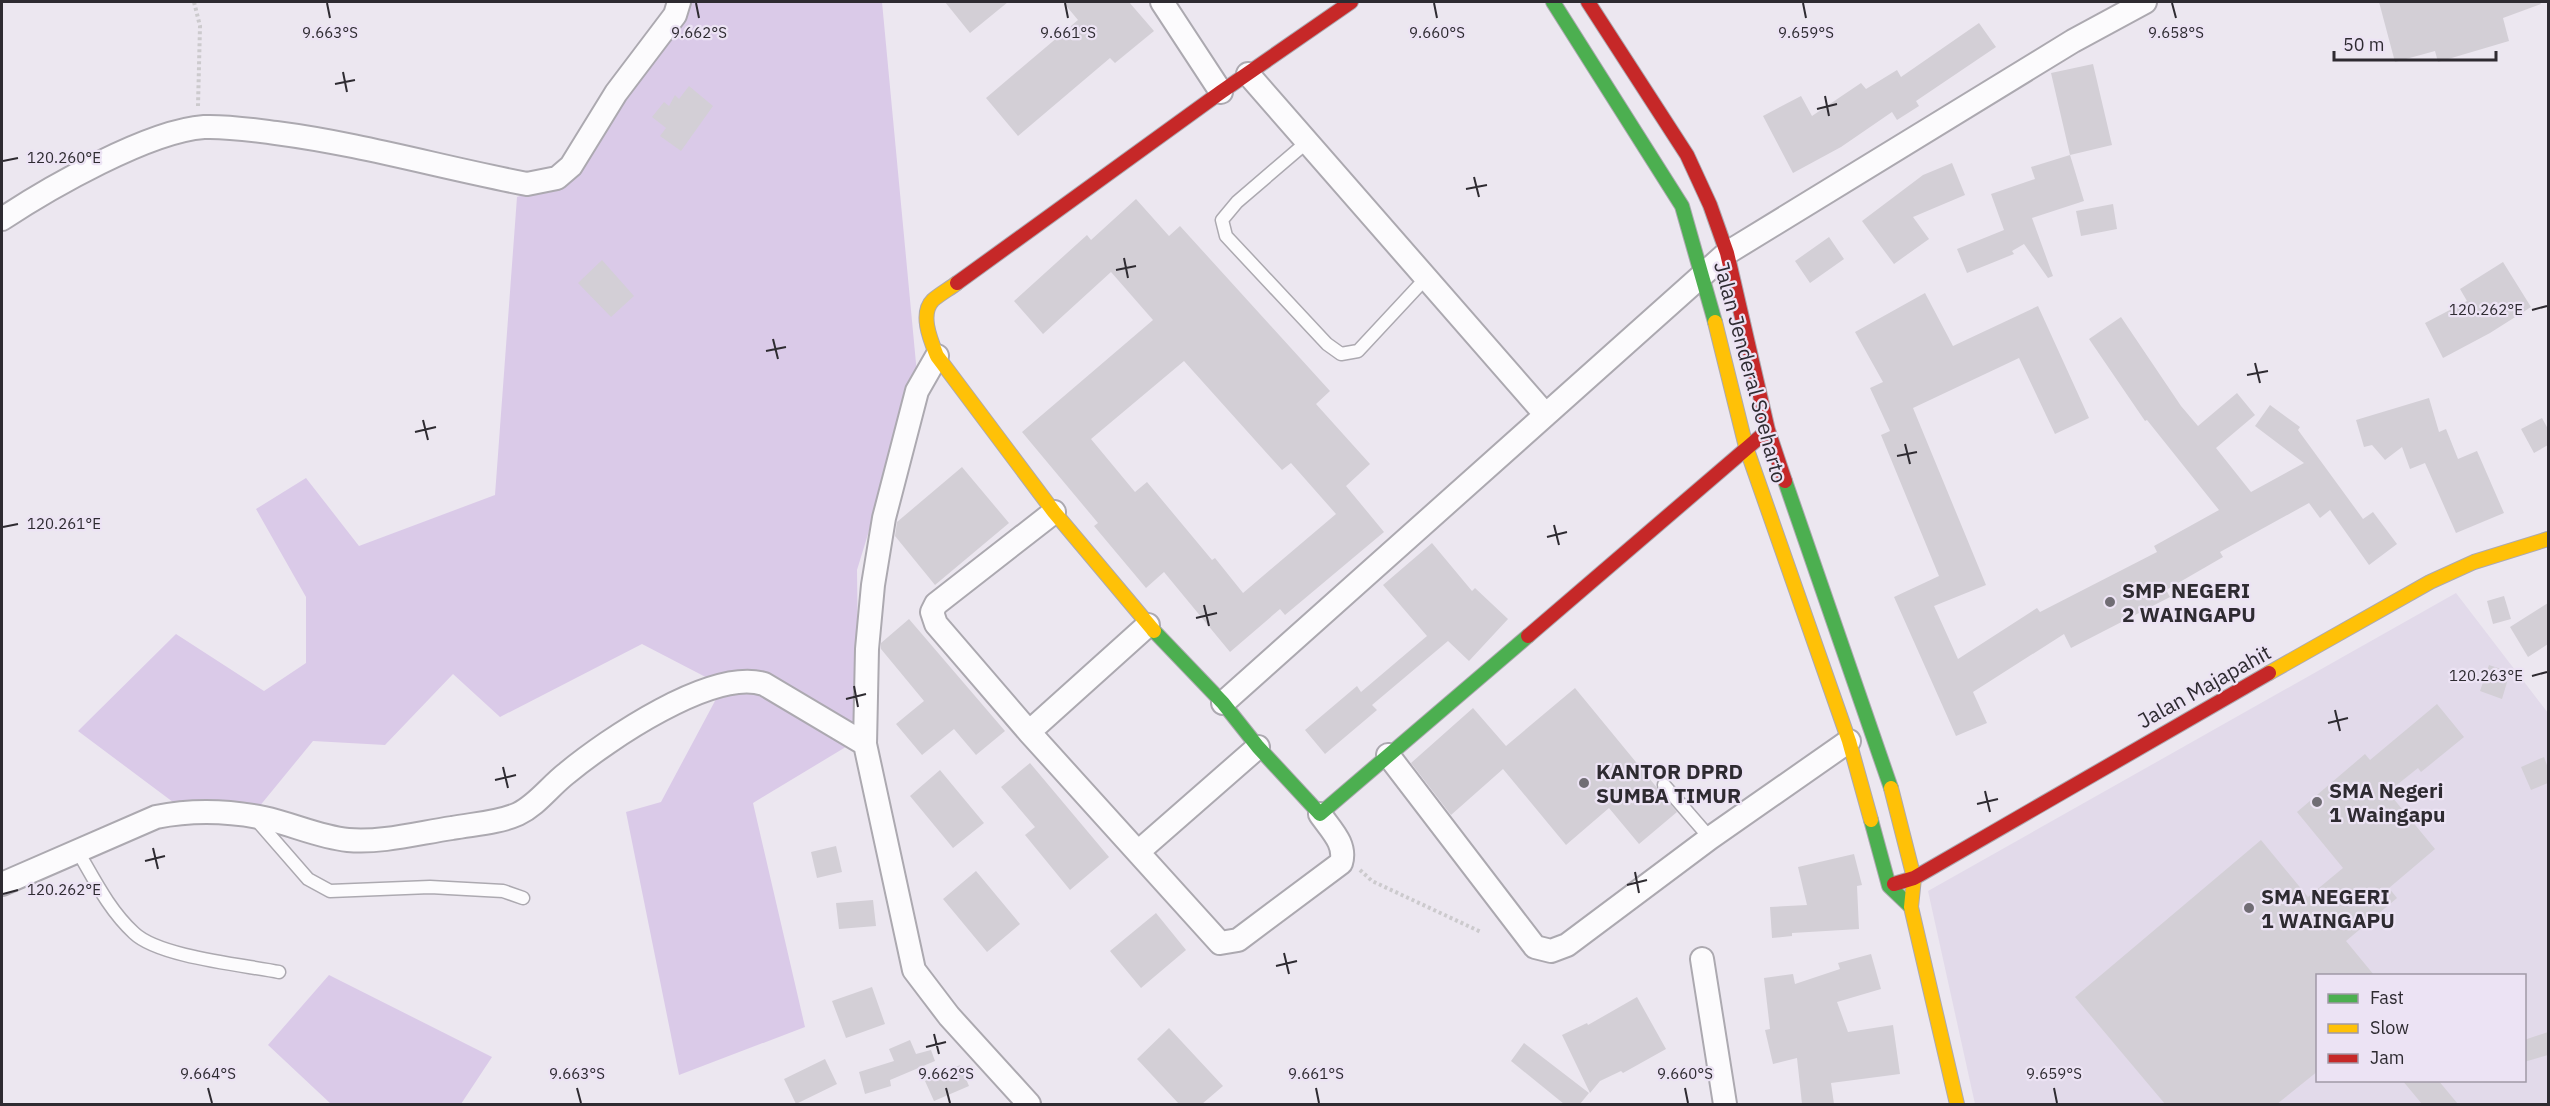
<svg xmlns="http://www.w3.org/2000/svg" width="2550" height="1106" viewBox="0 0 2550 1106" font-family="'IBM Plex Sans',sans-serif">
	<rect width="100%" height="100%" fill="#ece7f0"/>
	<path fill="#e2daea" fill-rule="evenodd" d="M2456,593L2548,713V1104H1975L1928,891ZM2318,976H2524V1080H2318Z"/>
	<path fill="#dacae8" d="M672,2H882L917,374L857,570L859,739L753,803L805,1027L679,1075L626,812L661,802L723,686L642,644L500,717L453,674L385,745L313,741L249,819L189,814L78,731L176,634L264,691L306,663V597L256,509L306,478L359,546L495,495L517,197L564,181Z
		M329,975L492,1057L461,1104H331L268,1045Z"/>
	<path fill="#d3cfd6" fill-rule="evenodd" d="M945,2H1008L970,33Z
		M1063,2H1129L1154,31L1115,63L1110,58L1018,136L986,98L1078,20Z
		M2379,2H2540L2541,4L2503,18L2509,41L2438,62L2435,51L2395,62Z
		M1979,23L1996,47L1916,101L1919,106L1897,120L1892,112L1841,147L1793,173L1763,116L1801,96L1812,116L1861,83L1866,89L1897,70L1901,77Z
		M2093,64L2112,145L2070,155L2051,73Z
		M689,86L713,106L681,151L660,136L666,128L652,117L664,102L669,106L675,95L679,99Z
		M2070,155L2084,201L2032,218L2053,276L2048,278L2024,244L2012,251L2014,254L1967,273L1957,249L2004,230L1991,194L2035,179L2031,167Z
		M1952,163L1965,195L1913,217L1929,239L1894,264L1862,221L1923,175Z
		M1136,199L1169,236L1180,226L1330,391L1316,404L1370,464L1346,486L1384,532L1285,615L1280,609L1230,652L1164,572L1146,588L1094,526L1098,523L1022,432L1153,320L1111,272L1043,334L1014,301L1087,235L1091,240ZM1184,361L1282,470L1291,463L1336,514L1243,593L1215,558L1212,560L1147,482L1135,492L1091,439Z
		M2113,204L2117,229L2081,236L2076,211Z
		M1829,237L1844,259L1810,283L1795,261Z
		M602,260L634,296L611,317L578,283Z
		M2503,262L2531,307L2490,333L2443,358L2425,323L2467,301L2460,289Z
		M1925,293L1953,346L2038,306L2089,418L2055,434L2019,358L1913,408L1986,585L1934,606L1958,659L2037,608L2040,612L2157,552L2154,546L2219,510L2147,420L2145,421L2089,339L2121,317L2181,406L2198,426L2237,393L2255,415L2216,448L2251,492L2304,463L2255,426L2270,405L2300,427L2298,430L2363,519L2373,512L2397,544L2369,565L2330,510L2320,518L2309,503L2220,552L2223,557L2166,590L2170,597L2071,648L2064,634L1973,692L1987,723L1956,736L1894,597L1939,576L1881,435L1890,431L1870,388L1883,382L1855,332Z
		M2429,398L2439,432L2446,429L2458,459L2477,451L2504,513L2456,533L2425,463L2410,469L2402,447L2385,460L2372,445L2364,447L2356,420Z
		M2542,418L2548,429V445L2534,453L2521,429Z
		M962,467L1009,523L935,585L895,536L897,522Z
		M1432,543L1472,591L1475,588L1508,619L1469,661L1448,641L1372,705L1377,710L1325,754L1305,730L1357,686L1361,692L1427,636L1383,585Z
		M2504,596L2511,619L2493,624L2487,601Z
		M2548,603V644L2528,657L2510,627Z
		M909,619L1005,731L976,755L954,729L922,755L896,724L924,701L881,649V643Z
		M2489,665L2510,672L2502,699L2480,691Z
		M1575,688L1677,812L1639,844L1609,808L1566,845L1503,769L1451,815L1411,763L1473,708L1506,746Z
		M2437,704L2464,737L2421,772L2418,768L2388,792L2435,849L2389,888L2397,898L2346,941L2374,975H2318V1071L2277,1104H2165L2075,997L2261,840L2308,897L2343,868L2297,812L2365,754L2370,760Z
		M2544,757L2548,768V783L2531,790L2521,767Z
		M1030,763L1109,857L1070,890L1025,835L1035,827L1001,787Z
		M940,770L984,823L953,848L910,796Z
		M836,846L842,872L817,878L811,852Z
		M1854,854L1862,885L1857,886L1859,929L1792,933V936L1772,938L1770,907L1807,905L1798,867Z
		M976,871L1020,924L987,952L943,899Z
		M873,900L876,926L839,929L836,903Z
		M1156,913L1186,950L1141,988L1110,951Z
		M1871,954L1881,989L1837,1002L1848,1032L1893,1025L1900,1074L1831,1083L1834,1104H1802L1797,1058L1773,1064L1765,1030L1770,1029L1764,978L1793,974L1795,984L1840,969L1838,963Z
		M872,987L885,1024L846,1038L832,1001Z
		M1637,997L1666,1049L1623,1073L1621,1071L1600,1081L1590,1093L1562,1035L1587,1023L1588,1025Z
		M1169,1028L1223,1086L1202,1104H1179L1137,1059Z
		M2548,1032V1055L2524,1062V1040Z
		M910,1040L916,1054L931,1050L935,1061L890,1080L891,1086L865,1094L859,1072L894,1061L889,1049Z
		M1524,1043L1589,1093L1580,1104H1564L1511,1061Z
		M825,1059L837,1084L796,1104L784,1079Z
		M960,1065L969,1086L934,1101L925,1081Z
		M2402,1080H2438L2458,1104H2422Z"/>
	<g fill="none" stroke-linecap="round" stroke-linejoin="round">
		<g stroke="#aca9b0" stroke-width="15">
			<path id="lane" d="M1307,142L1237,202L1222,220L1226,236L1327,344L1341,354L1358,351L1426,278
				M1664,785L1710,838
				M254,817L308,879L330,891L430,887L503,891L523,898
				M77,850C94,879 109,910 134,933C159,957 244,965 279,972"/>
		</g>
		<g stroke="#aca9b0" stroke-width="26">
			<path id="street" d="M1162,2L1221,92
				M1248,74L1545,414
				M2,219C49,188 148,131 204,127C227,126 253,130 276,133C361,144 443,168 527,184L557,178L571,166L616,93L675,15L679,2
				M937,356L917,391L884,518L873,585L867,649L865,744L914,970L949,1016L1029,1104
				M1054,512L936,604L932,612L936,624L1029,732L1220,943L1238,940L1341,863C1347,844 1330,829 1320,814
				M1223,703L1727,253L2073,41L2145,2
				M1029,732L1148,625
				M1388,755L1535,947L1551,951L1567,945L1710,838L1849,741
				M1138,852L1258,747
				M2,884L156,817C191,810 229,811 264,818C292,824 319,837 348,840C382,843 418,833 452,828C473,824 498,823 518,814C537,805 550,786 567,773C607,740 712,668 764,684L865,744
				M1702,959L1725,1104"/>
		</g>
		<g stroke="#aca9b0" stroke-width="16">
			<path id="fast" d="M1553,2L1682,206L1715,322
				M1785,481L1891,788
				M1154,631L1223,703L1258,747L1320,814L1528,636
				M1871,820L1889,886L1911,907"/>
		</g>
		<g stroke="#aca9b0" stroke-width="16">
			<path id="slow" d="M957,283C949,289 940,294 933,300C919,314 931,341 937,356L1054,512L1154,631
				M1715,322L1746,447L1849,741L1871,820
				M2269,673L2430,582L2474,562L2548,539
				M1891,788L1914,878L1911,907L1957,1104"/>
		</g>
		<g stroke="#aca9b0" stroke-width="16">
			<path id="jam" d="M1588,2L1687,155L1710,205L1727,253L1768,430L1785,481
				M957,283L1221,92L1351,2
				M1528,636L1768,430
				M1894,884L1914,878L2269,673"/>
		</g>
		<path stroke="#cccacd" stroke-width="4" stroke-dasharray="3 3" stroke-linecap="butt" d="M194,2L200,26L198,106
			M1360,870L1372,881L1481,932"/>
		<use href="#lane" stroke="#fcfbfd" stroke-width="12"/>
		<use href="#street" stroke="#fcfbfd" stroke-width="22"/>
		<use href="#fast" stroke="#4caf50" stroke-width="14"/>
		<use href="#slow" stroke="#ffc107" stroke-width="14"/>
		<use href="#jam" stroke="#c62828" stroke-width="14"/>
	</g>
	<path fill="none" stroke="#2e2b31" stroke-width="2" d="M327,3L330,18M696,3L699,18M1065,3L1068,18M1434,3L1437,18M1803,3L1806,18M2172,3L2176,18M343,72L347,92M335,84L355,80M1825,96L1829,116M1817,109L1837,104M3,161L18,158M1474,177L1479,197M1466,189L1487,185M1124,258L1128,278M1116,270L1136,266M2532,310L2547,306M773,339L778,359M766,351L786,347M2255,363L2260,383M2247,375L2268,371M423,420L428,440M415,432L436,427M1905,444L1910,464M1897,456L1917,452M1554,525L1559,545M3,527L18,524M1547,537L1567,532M1204,605L1209,626M1196,618L1217,613M2532,676L2547,672M854,686L858,707M846,699L866,694M2335,710L2340,731M2328,723L2348,718M503,767L508,788M495,780L516,775M1985,791L1990,812M1977,804L1998,799M153,848L158,869M145,861L165,856M1635,872L1639,893M1627,885L1647,880M3,894L18,890M1284,953L1289,974M1276,966L1297,961M934,1034L939,1054M926,1047L946,1042M208,1088L212,1103M577,1088L581,1103M946,1088L950,1103M1316,1088L1319,1103M1685,1088L1688,1103M2054,1088L2057,1103"/>
	<g fill="#706d74" stroke="#ece3f4" stroke-width="2">
		<circle cx="2110" cy="602" r="6"/>
		<circle cx="1584" cy="783" r="6"/>
		<circle cx="2317" cy="802" r="6"/>
		<circle cx="2249" cy="908" r="6"/>
	</g>
	<g text-anchor="middle" dominant-baseline="central" stroke-width="4.5" stroke-linejoin="round" paint-order="stroke">
		<g font-size="21" fill="#2e2b31" stroke="#ece3f4">
			<text transform="translate(1751 372) rotate(75)">Jalan Jenderal Soeharto</text>
			<text transform="translate(2204 686) rotate(-29)">Jalan Majapahit</text>
		</g>
		<g font-size="21" font-weight="bold" fill="#2e2b31" stroke="#ece3f4" text-anchor="start">
			<text x="2122" y="590">SMP NEGERI<tspan x="2122" dy="24">2 WAINGAPU</tspan></text>
			<text x="1596" y="771">KANTOR DPRD<tspan x="1596" dy="24">SUMBA TIMUR</tspan></text>
			<text x="2329" y="790">SMA Negeri<tspan x="2329" dy="24">1 Waingapu</tspan></text>
			<text x="2261" y="896">SMA NEGERI<tspan x="2261" dy="24">1 WAINGAPU</tspan></text>
		</g>
	</g>
	<g font-size="15" text-anchor="middle" fill="#2e2b31" stroke="#ece3f4" stroke-width="4.5" stroke-linejoin="round" paint-order="stroke">
		<text x="330" y="38">9.663°S</text>
		<text x="699" y="38">9.662°S</text>
		<text x="1068" y="38">9.661°S</text>
		<text x="1437" y="38">9.660°S</text>
		<text x="1806" y="38">9.659°S</text>
		<text x="2176" y="38">9.658°S</text>
		<text x="64" y="163">120.260°E</text>
		<text x="2486" y="315">120.262°E</text>
		<text x="64" y="529">120.261°E</text>
		<text x="2486" y="681">120.263°E</text>
		<text x="64" y="895">120.262°E</text>
		<text x="208" y="1079">9.664°S</text>
		<text x="577" y="1079">9.663°S</text>
		<text x="946" y="1079">9.662°S</text>
		<text x="1316" y="1079">9.661°S</text>
		<text x="1685" y="1079">9.660°S</text>
		<text x="2054" y="1079">9.659°S</text>
	</g>
	<rect width="2550" height="1106" fill="none" stroke="#2e2b31" stroke-width="6"/>
	<rect x="2316" y="974" width="210" height="108" fill="#ece3f4" stroke="#a099a6" stroke-width="1.5"/>
	<rect x="2328" y="994" width="30" height="9" fill="#4caf50" stroke="#a099a6" stroke-width="1.5"/>
	<text x="2370" y="1004" font-size="18" fill="#2e2b31">Fast</text>
	<rect x="2328" y="1024" width="30" height="9" fill="#ffc107" stroke="#a099a6" stroke-width="1.5"/>
	<text x="2370" y="1034" font-size="18" fill="#2e2b31">Slow</text>
	<rect x="2328" y="1054" width="30" height="9" fill="#c62828" stroke="#a099a6" stroke-width="1.5"/>
	<text x="2370" y="1064" font-size="18" fill="#2e2b31">Jam</text>
	<path d="M2334 51v9h162v-9" fill="none" stroke="#2e2b31" stroke-width="3"/>
	<text x="2343" y="51" font-size="18" fill="#2e2b31" stroke="#ece3f4" stroke-width="4.5" paint-order="stroke">50 m</text>
</svg>
